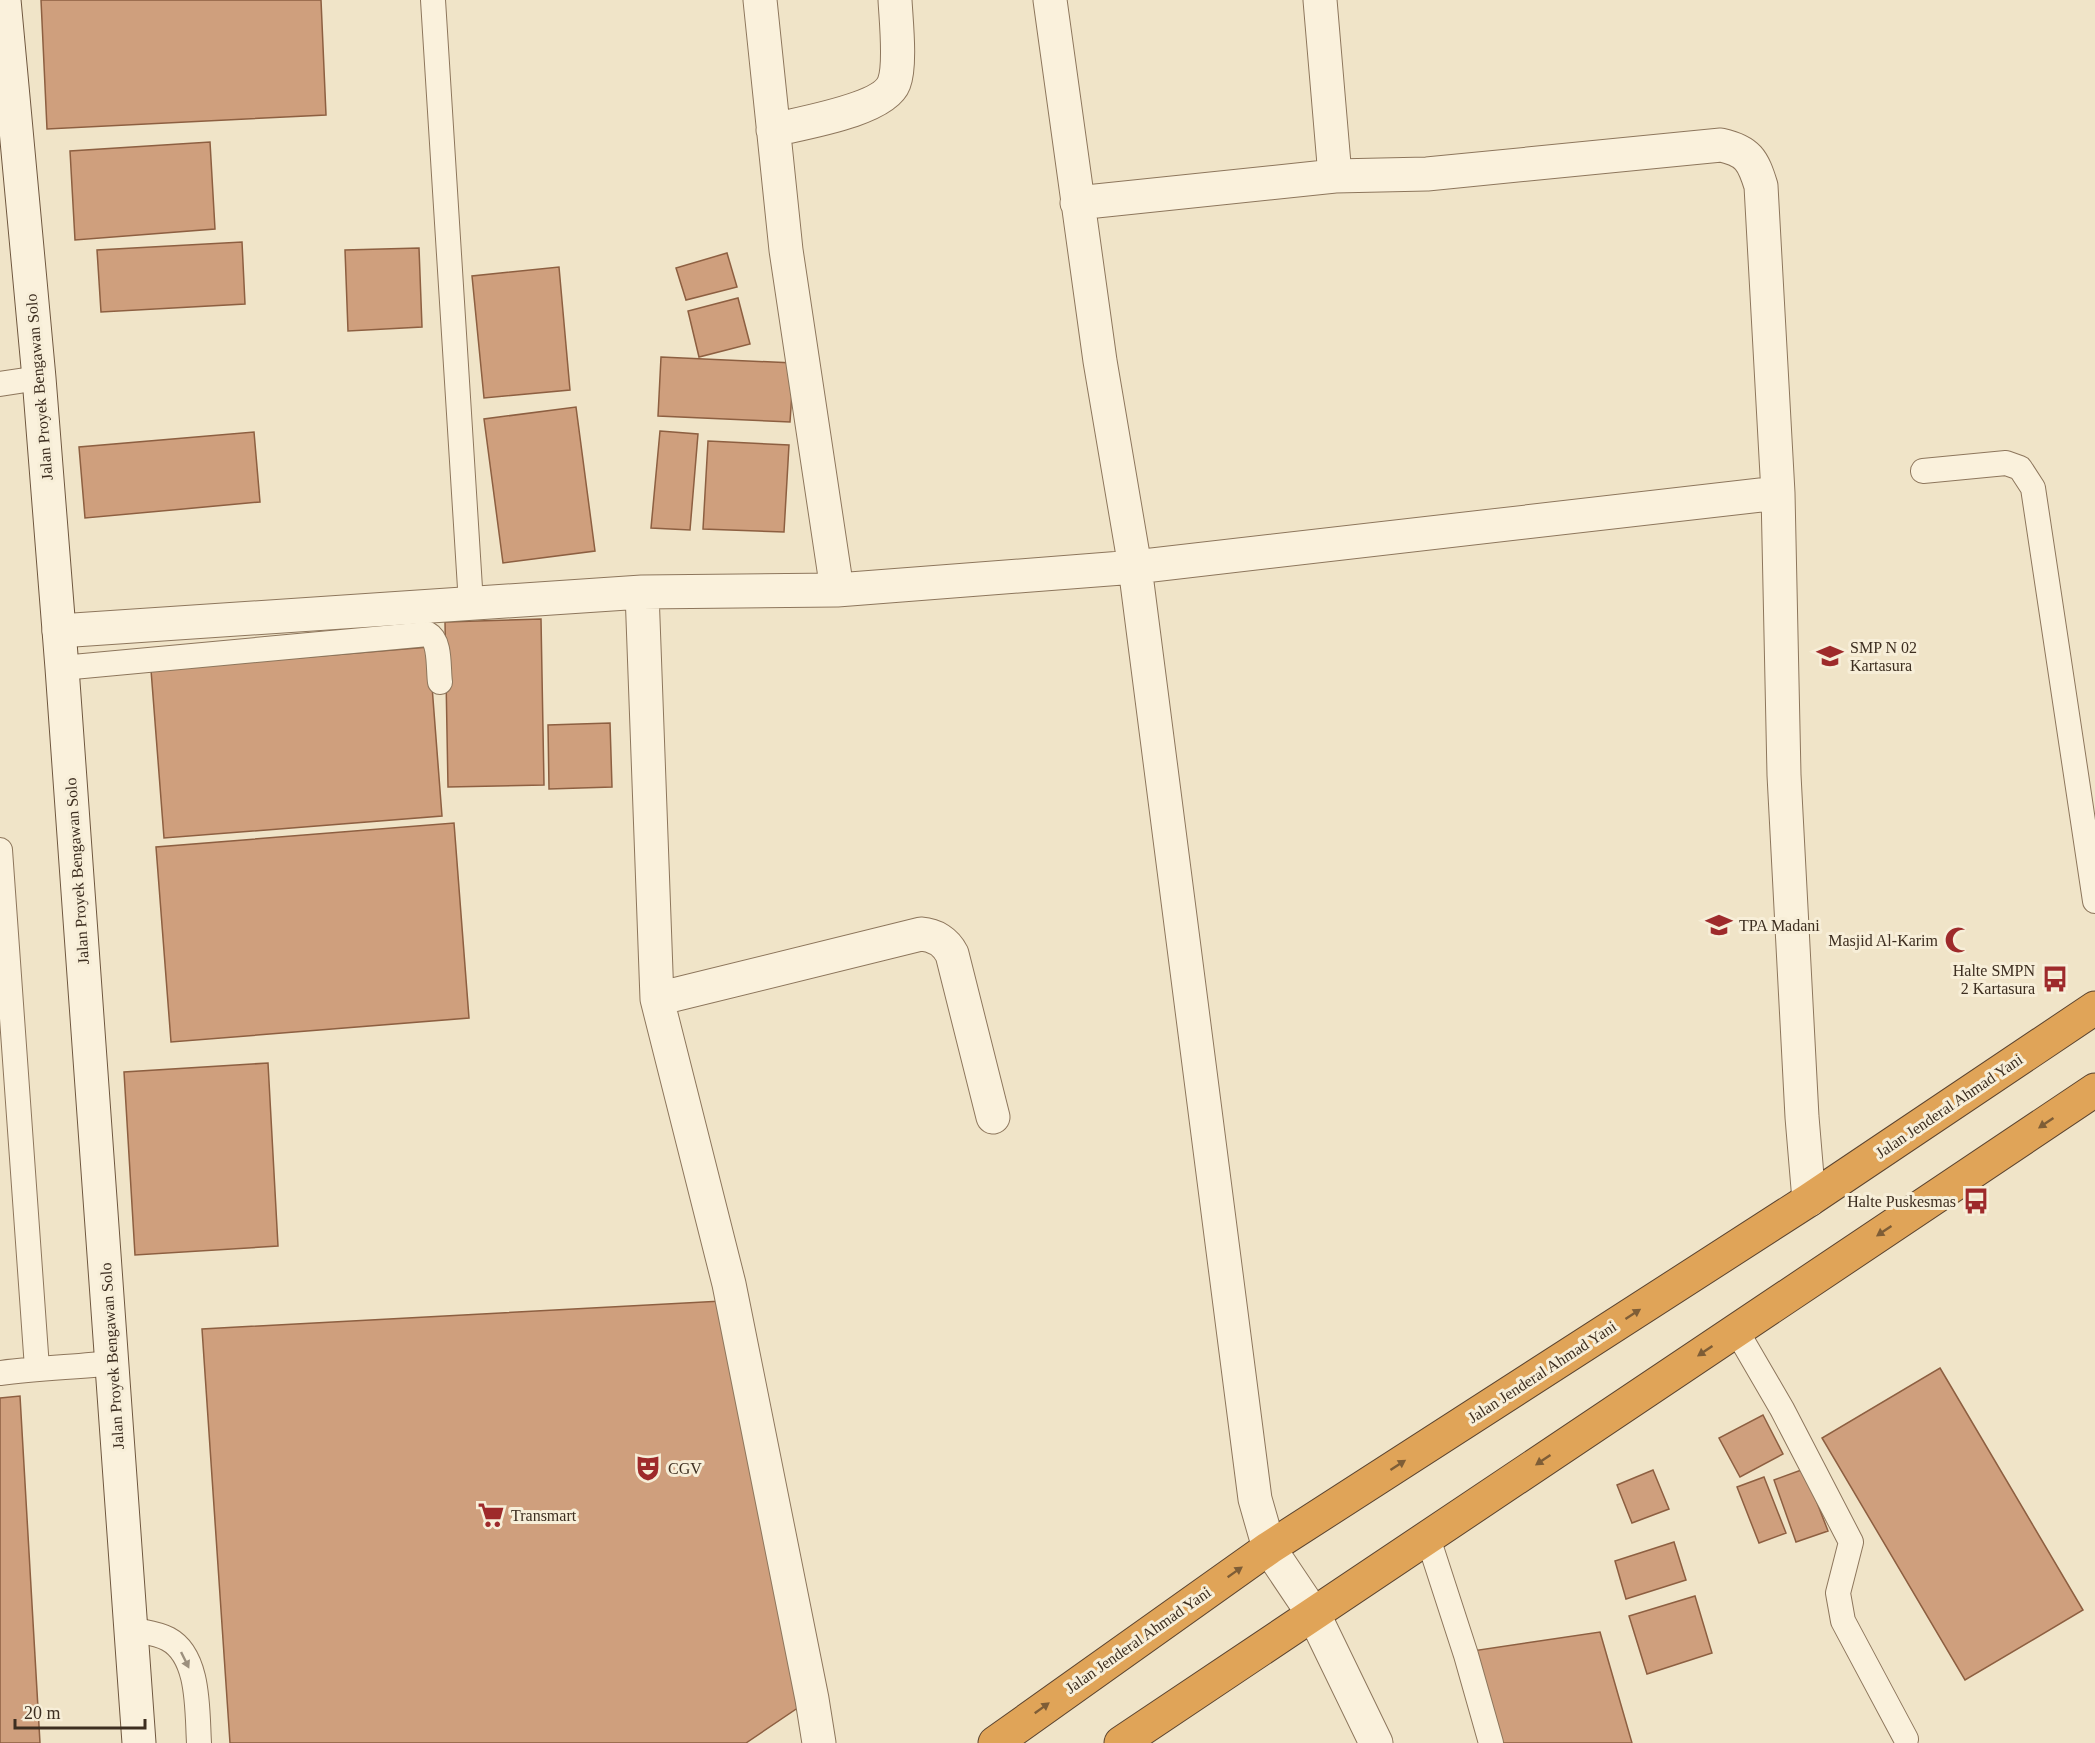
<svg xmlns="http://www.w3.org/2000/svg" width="2095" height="1743" viewBox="0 0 2095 1743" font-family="'Times New Roman',serif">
	<rect width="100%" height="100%" fill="#f0e4c8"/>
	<path fill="#cf9f7d" stroke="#8d5f41" stroke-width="1.5" d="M41,0H321L326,115L47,129Z
		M210,142L215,229L75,240L70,151Z
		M242,242L245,304L101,312L97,250Z
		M419,248L422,327L348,331L345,250Z
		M727,253L737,287L686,300L676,268Z
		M559,267L570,390L484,398L472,276Z
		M738,298L750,344L699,357L688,311Z
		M661,357L794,363L790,422L658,416Z
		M576,407L595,551L503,563L484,419Z
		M660,431L698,434L690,530L651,528Z
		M254,432L260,502L85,518L79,447Z
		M708,441L789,445L784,532L703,529Z
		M541,619L544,785L448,787L445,622Z
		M429,647L442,816L164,838L151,670Z
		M610,723L612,787L549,789L548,725Z
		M454,823L469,1018L171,1042L156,847Z
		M268,1063L278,1246L135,1255L124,1072Z
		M722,1301L808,1701L746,1743H230L202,1329Z
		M1940,1368L2083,1610L1965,1680L1822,1438Z
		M20,1396L40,1743H0V1398Z
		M1763,1415L1783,1454L1740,1477L1719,1438Z
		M1804,1469L1828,1531L1796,1542L1774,1480Z
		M1653,1470L1669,1509L1632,1523L1617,1485Z
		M1764,1477L1786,1533L1759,1543L1737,1487Z
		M1674,1542L1686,1580L1626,1599L1615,1561Z
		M1695,1596L1712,1653L1647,1674L1629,1616Z
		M1600,1632L1632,1743H1501L1472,1651Z"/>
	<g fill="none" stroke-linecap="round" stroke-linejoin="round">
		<g stroke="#8d765c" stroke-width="26">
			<path id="lane" d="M433,0L471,604
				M0,384L39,378
				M1923,471L2006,463L2020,468L2033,488L2095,901
				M62,668L428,634C441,641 438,669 440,682
				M0,850L37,1368
				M1736,1330L1782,1409L1851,1542L1838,1593L1843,1621L1906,1739
				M0,1373C38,1368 75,1367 113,1363
				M1428,1538L1466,1655L1491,1743
				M131,1629C142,1632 157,1633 168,1639C200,1656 197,1711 199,1743"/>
		</g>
		<g stroke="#8d765c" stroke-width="35">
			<path id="street" d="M1320,0L1335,176L1427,174L1721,145C1748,151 1753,160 1761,186L1778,493L1784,775L1802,1117L1809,1200
				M773,130C801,123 884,110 894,83C901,65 896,20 895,0
				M1077,203L1335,176
				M837,590L1135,567L1100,361L1050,0
				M642,592L657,999L921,934C935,935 946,942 952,954L993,1117
				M59,631L642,592L837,590L786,250L760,0
				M657,999L729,1284L812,1699L819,1743
				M1376,1743L1314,1615L1269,1548L1255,1499L1135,567L1778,493"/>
		</g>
		<g stroke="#6f573f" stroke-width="35">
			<path id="secondary" d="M4,0L39,378L62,668L139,1743"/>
		</g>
		<g stroke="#5b4430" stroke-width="35">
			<path id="highway" d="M995,1743L1269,1548L1809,1200L2095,1008
				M1121,1743L2095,1090"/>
		</g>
		<use href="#lane" stroke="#faf1dc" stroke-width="24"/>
		<use href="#street" stroke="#faf1dc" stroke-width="33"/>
		<use href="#secondary" stroke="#faf1dc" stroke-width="33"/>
		<use href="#highway" stroke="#e0a458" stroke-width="33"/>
	</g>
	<defs><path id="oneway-solid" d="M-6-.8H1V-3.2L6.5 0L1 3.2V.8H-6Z" transform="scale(1.5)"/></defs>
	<g fill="#7e5d36">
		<use href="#oneway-solid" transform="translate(2046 1123) rotate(146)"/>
		<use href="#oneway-solid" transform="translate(1884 1231) rotate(146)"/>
		<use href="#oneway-solid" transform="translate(1633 1314) rotate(-33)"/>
		<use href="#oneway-solid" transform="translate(1705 1351) rotate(146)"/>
		<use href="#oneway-solid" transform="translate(1543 1460) rotate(146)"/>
		<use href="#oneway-solid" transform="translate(1398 1465) rotate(-33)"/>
		<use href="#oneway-solid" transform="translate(1235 1572) rotate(-35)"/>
		<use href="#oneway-solid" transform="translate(1042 1708) rotate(-36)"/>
	</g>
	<use fill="#9c907e" href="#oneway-solid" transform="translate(185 1660) rotate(64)"/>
	<defs>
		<g id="school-bare" transform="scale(2.07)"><path d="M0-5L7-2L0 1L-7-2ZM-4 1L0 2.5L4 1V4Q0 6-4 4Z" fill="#9e2a2b" stroke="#f7eed8" stroke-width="2.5" paint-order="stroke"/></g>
		<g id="mosque-bare" transform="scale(2.07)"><path d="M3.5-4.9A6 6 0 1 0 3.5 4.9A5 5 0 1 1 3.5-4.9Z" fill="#9e2a2b" stroke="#f7eed8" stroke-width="2.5" paint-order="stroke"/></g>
		<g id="bus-bare" transform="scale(2.07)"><path d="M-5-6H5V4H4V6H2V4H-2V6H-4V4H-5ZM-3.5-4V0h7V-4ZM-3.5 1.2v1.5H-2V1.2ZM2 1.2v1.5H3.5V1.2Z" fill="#9e2a2b" stroke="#f7eed8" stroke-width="2.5" paint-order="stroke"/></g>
		<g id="theatre-bare" transform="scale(2.07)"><path d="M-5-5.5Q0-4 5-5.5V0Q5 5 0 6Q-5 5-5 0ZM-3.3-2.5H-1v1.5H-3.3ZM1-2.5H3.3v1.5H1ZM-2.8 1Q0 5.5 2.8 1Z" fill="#9e2a2b" stroke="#f7eed8" stroke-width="2.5" paint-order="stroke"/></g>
		<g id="supermarket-bare" transform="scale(2.07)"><path d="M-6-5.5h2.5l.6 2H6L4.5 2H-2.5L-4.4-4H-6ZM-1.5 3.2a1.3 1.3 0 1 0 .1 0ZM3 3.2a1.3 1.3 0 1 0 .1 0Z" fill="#9e2a2b" stroke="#f7eed8" stroke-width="2.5" paint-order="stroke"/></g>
	</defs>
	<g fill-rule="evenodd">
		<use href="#school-bare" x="1830" y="656"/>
		<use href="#school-bare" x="1719" y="925"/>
		<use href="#mosque-bare" x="1958" y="940"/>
		<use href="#bus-bare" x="2055" y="979"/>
		<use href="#bus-bare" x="1976" y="1201"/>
		<use href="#theatre-bare" x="648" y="1468"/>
		<use href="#supermarket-bare" x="491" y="1515"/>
	</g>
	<g text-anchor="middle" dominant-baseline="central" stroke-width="6" stroke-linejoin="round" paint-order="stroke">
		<g font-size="16" fill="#3d2e20" stroke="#f7eed8">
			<text transform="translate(39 387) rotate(-95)">Jalan Proyek Bengawan Solo</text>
			<text transform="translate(77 871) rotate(-94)">Jalan Proyek Bengawan Solo</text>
			<text transform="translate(1949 1106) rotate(-34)">Jalan Jenderal Ahmad Yani</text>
			<text transform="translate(112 1356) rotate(-94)">Jalan Proyek Bengawan Solo</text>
			<text transform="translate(1542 1372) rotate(-33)">Jalan Jenderal Ahmad Yani</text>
			<text transform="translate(1138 1640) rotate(-35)">Jalan Jenderal Ahmad Yani</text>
		</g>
		<g font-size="16" fill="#3d2e20" stroke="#f7eed8" text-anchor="start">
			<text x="1850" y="647">SMP N 02<tspan x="1850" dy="18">Kartasura</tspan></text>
			<text x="1739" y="925">TPA Madani</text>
			<text x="1938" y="940" text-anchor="end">Masjid Al-Karim</text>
			<text x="2035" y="970" text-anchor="end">Halte SMPN<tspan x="2035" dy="18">2 Kartasura</tspan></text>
			<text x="1956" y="1201" text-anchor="end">Halte Puskesmas</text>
			<text x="668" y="1468">CGV</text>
			<text x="511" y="1515">Transmart</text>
		</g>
	</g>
	<path d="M15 1719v9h130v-9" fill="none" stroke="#3d2e20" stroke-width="3"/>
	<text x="24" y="1719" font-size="18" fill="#3d2e20" stroke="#f7eed8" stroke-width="4.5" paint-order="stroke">20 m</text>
</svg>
